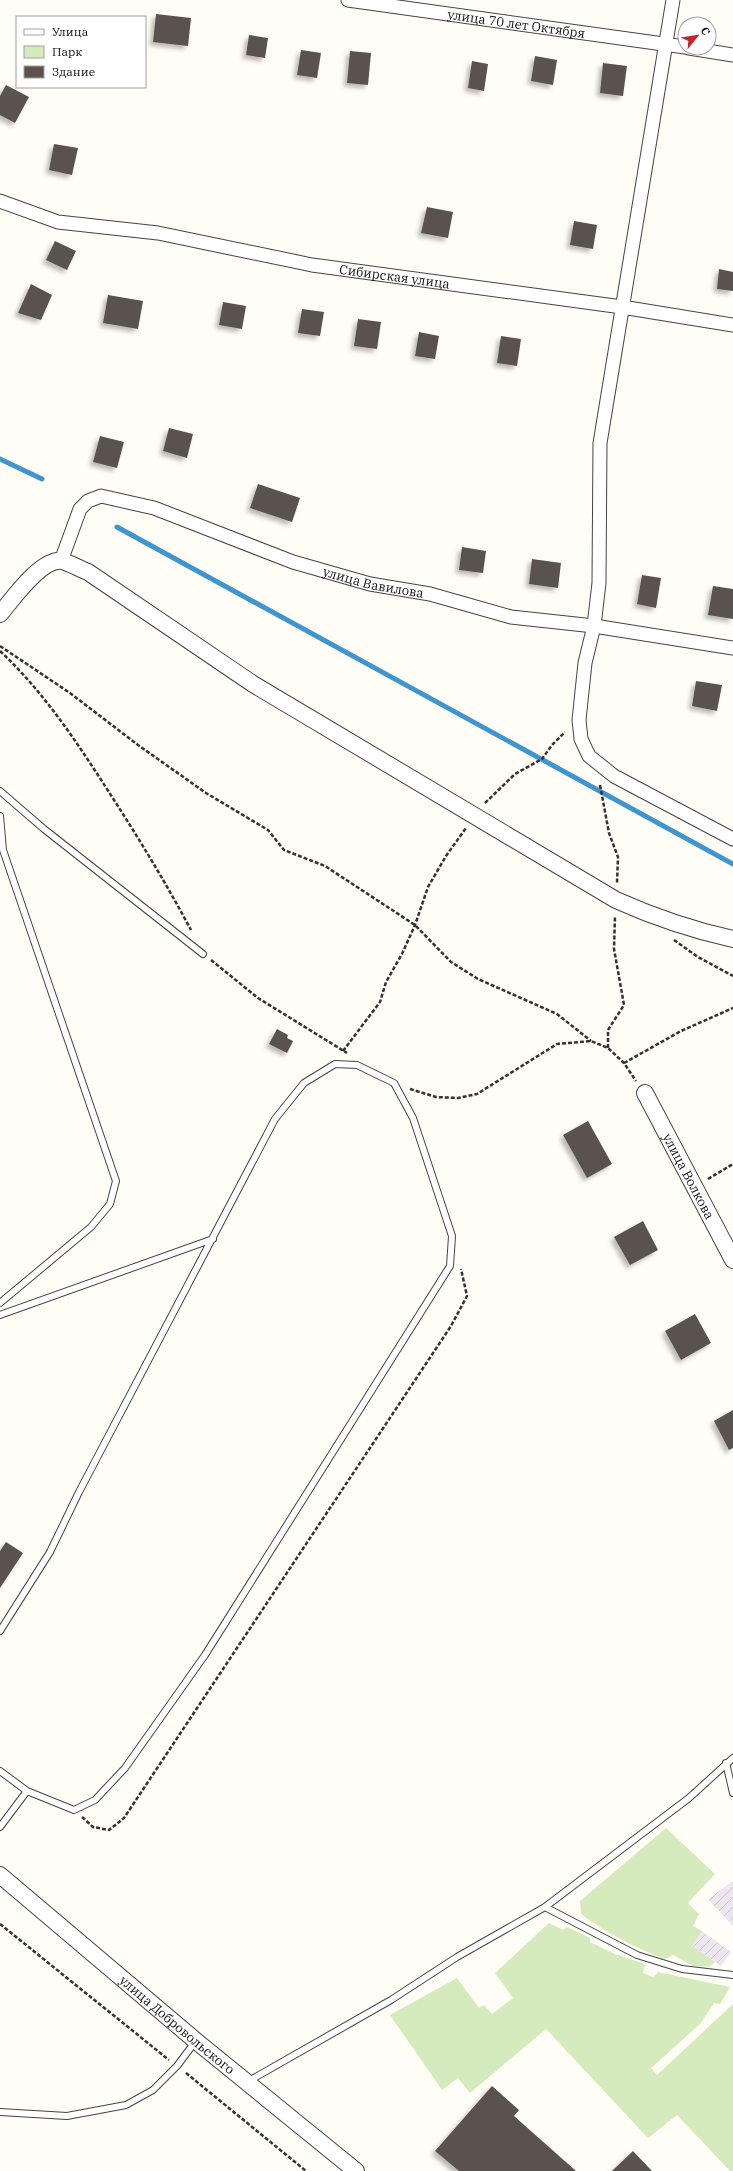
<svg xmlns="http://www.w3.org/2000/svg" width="733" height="2171" viewBox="0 0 733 2171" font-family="'IBM Plex Serif',serif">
	<defs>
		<pattern id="industrial-furrows" width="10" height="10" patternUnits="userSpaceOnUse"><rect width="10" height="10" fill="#eee6ef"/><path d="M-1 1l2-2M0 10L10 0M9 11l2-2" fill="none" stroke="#cbc4cc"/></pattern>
		<filter id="shadow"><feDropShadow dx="-3.5" dy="3.5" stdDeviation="2" flood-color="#0004"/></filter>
	</defs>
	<rect width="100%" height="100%" fill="#fffdf5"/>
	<path fill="url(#industrial-furrows)" d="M733,1881V1926L708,1899Z
		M702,1931L731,1952L721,1966L692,1946Z"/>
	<path fill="#d5ebbd" d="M666,1828L715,1874L688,1903L699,1914L693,1926L702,1931L692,1946L715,1962L709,1967L693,1966L673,1955L665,1959C633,1947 608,1934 581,1914L580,1901Z
		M549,1923L563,1930L567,1927L590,1938V1942L615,1954L645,1964L643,1973L653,1977L658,1972L730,1987L720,2004L714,2003L700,2024L651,2068L657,2075L733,2004V2171H730L677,2115L648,2138L546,2029L470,2093L458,2078L442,2090L390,2015L457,1978L479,2008L484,2005L492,2014L513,1998L495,1973Z"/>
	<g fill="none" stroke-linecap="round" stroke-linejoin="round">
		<path stroke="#3f96cf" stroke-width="5" d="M0,459L42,479
			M117,527L733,864"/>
	</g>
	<path fill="#5a524d" filter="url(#shadow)" d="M156,14L191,18L188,46L153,42Z
		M249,35L268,38L265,58L246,55Z
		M301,50L321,53L317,78L297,75Z
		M350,51L371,53L368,85L347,83Z
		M535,56L557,60L553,85L531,81Z
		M472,61L488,64L484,91L468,88Z
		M603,63L627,66L623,96L600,93Z
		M6,85L29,97L15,123L0,115V96Z
		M54,144L78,148L72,175L49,170Z
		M427,207L453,212L448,238L421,233Z
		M574,221L597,225L593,249L570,245Z
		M55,241L76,251L67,270L46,260Z
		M719,269L733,272V291L717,289Z
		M31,284L52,295L41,320L18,313Z
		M108,295L143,301L138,329L103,323Z
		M223,302L246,306L242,329L219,325Z
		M302,309L324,312L320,336L298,333Z
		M358,319L381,322L377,349L354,346Z
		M419,332L439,336L435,359L415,356Z
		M501,336L521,339L517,366L497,363Z
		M169,428L193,434L187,458L163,451Z
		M100,436L124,442L117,468L93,462Z
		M258,484L300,498L292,522L250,508Z
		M462,547L486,551L483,573L459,570Z
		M532,559L561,563L558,588L529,584Z
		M642,575L661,578L656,608L637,604Z
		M713,586L733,589V619L708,615Z
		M696,681L722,685L717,711L692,706Z
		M277,1029L288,1035L287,1038L293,1041L287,1053L269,1044Z
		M588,1121L612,1164L587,1178L563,1135Z
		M643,1221L658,1250L630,1265L614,1237Z
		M695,1314L711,1343L681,1360L665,1331Z
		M733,1410V1448L729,1450L714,1421Z
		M6,1542L23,1553L0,1588V1551Z
		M492,2086L519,2110L514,2116L576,2171H459L435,2151Z
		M633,2151L652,2171H612Z"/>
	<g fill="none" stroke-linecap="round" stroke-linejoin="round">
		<g stroke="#444" stroke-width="8">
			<path id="service" d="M0,791L44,829L203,954
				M0,816L3,850L116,1181L110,1204L91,1227L0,1303
				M0,1315L213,1239
				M0,1631L50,1552L79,1492L275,1119L304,1083L335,1064L357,1065L394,1083L413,1118L452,1236L450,1266L205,1655L125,1768L95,1800L74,1810L27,1791L0,1771
				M726,1763L733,1793
				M0,1827L27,1791
				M545,1907L689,1798L733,1758
				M247,2082L391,2000L457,1957L545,1907L637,1955L682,1969L733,1975
				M0,2112L67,2116L126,2105L153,2090L177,2066L195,2042"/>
		</g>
		<g stroke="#444" stroke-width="15">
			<g id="minor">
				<path id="s1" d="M348,0L685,47"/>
				<path d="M673,0L600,443L599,583L594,626L585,663L579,720L581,739L589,756L614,776L733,839"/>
				<path d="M689,48L733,55"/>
				<path id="s2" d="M0,201L58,222L158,233L312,265L622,307L733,325"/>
				<path id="s3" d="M61,561L80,509L88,501L101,496L154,508L293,562L370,584L430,594L511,617L594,626L733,648"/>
			</g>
		</g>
		<g stroke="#444" stroke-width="18">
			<g id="tertiary">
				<path d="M0,614C12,600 41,558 62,561C70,563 80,569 88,572L253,684L616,900C654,917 692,930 733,939"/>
				<path id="s4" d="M645,1093L733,1260"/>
				<path id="s5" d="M0,1875L196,2041L356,2171"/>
			</g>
		</g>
		<path stroke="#333" stroke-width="2.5" stroke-dasharray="4 2" stroke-linecap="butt" d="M0,646L70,693L138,745L206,793L268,830L284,850L325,866L415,925L451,962L478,979L557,1014L591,1041
			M0,651C46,694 80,747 114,800C141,842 167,885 191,930
			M600,785L609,833L618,857L617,883
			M485,803L515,774L542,759L552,745L565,732
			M674,940L698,957L733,976
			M211,960L258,998L347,1053
			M608,1048V1030L624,1005L614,949L615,916
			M343,1051L380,1002L386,982L402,954L415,925L428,887L446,856L466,828
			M624,1063L681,1031L733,1008
			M410,1089L436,1097L458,1098L477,1094L557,1044L591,1041L608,1048L624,1063L636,1081
			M708,1179L733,1164
			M82,1817L93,1827L109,1830L124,1818L451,1326L467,1296L461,1269
			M0,1924L169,2060
			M186,2073L306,2171"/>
		<use href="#service" stroke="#fff" stroke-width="6"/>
		<use href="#minor" stroke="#fff" stroke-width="13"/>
		<use href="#tertiary" stroke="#fff" stroke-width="16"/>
	</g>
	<g text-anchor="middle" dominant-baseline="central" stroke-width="4" stroke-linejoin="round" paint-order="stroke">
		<g font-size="13" fill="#111" stroke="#fff">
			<text stroke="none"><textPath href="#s1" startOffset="170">улица 70 лет Октября</textPath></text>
			<text stroke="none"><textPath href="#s2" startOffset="403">Сибирская улица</textPath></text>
			<text stroke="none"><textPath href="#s3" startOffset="367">улица Вавилова</textPath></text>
			<text stroke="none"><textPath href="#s4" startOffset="94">улица Волкова</textPath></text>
			<text stroke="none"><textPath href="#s5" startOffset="232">улица Добровольского</textPath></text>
		</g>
	</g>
	<rect x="16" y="16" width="130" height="72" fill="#ffffff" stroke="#a0a0a0"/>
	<rect x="24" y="29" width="20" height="6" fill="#ffffff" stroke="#a0a0a0"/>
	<text x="52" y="36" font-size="12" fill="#111111">Улица</text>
	<rect x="24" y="46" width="20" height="12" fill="#d5ebbd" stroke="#a0a0a0"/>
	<text x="52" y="56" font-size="12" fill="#111111">Парк</text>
	<rect x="24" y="66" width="20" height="12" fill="#5a524d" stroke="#a0a0a0"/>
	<text x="52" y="76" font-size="12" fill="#111111">Здание</text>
	<g transform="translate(697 36) rotate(60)"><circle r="19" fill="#ffffff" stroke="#a0a0a0"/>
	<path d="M0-3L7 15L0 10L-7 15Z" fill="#c4262e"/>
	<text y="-6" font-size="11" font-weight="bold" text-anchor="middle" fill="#111111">С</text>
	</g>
</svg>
